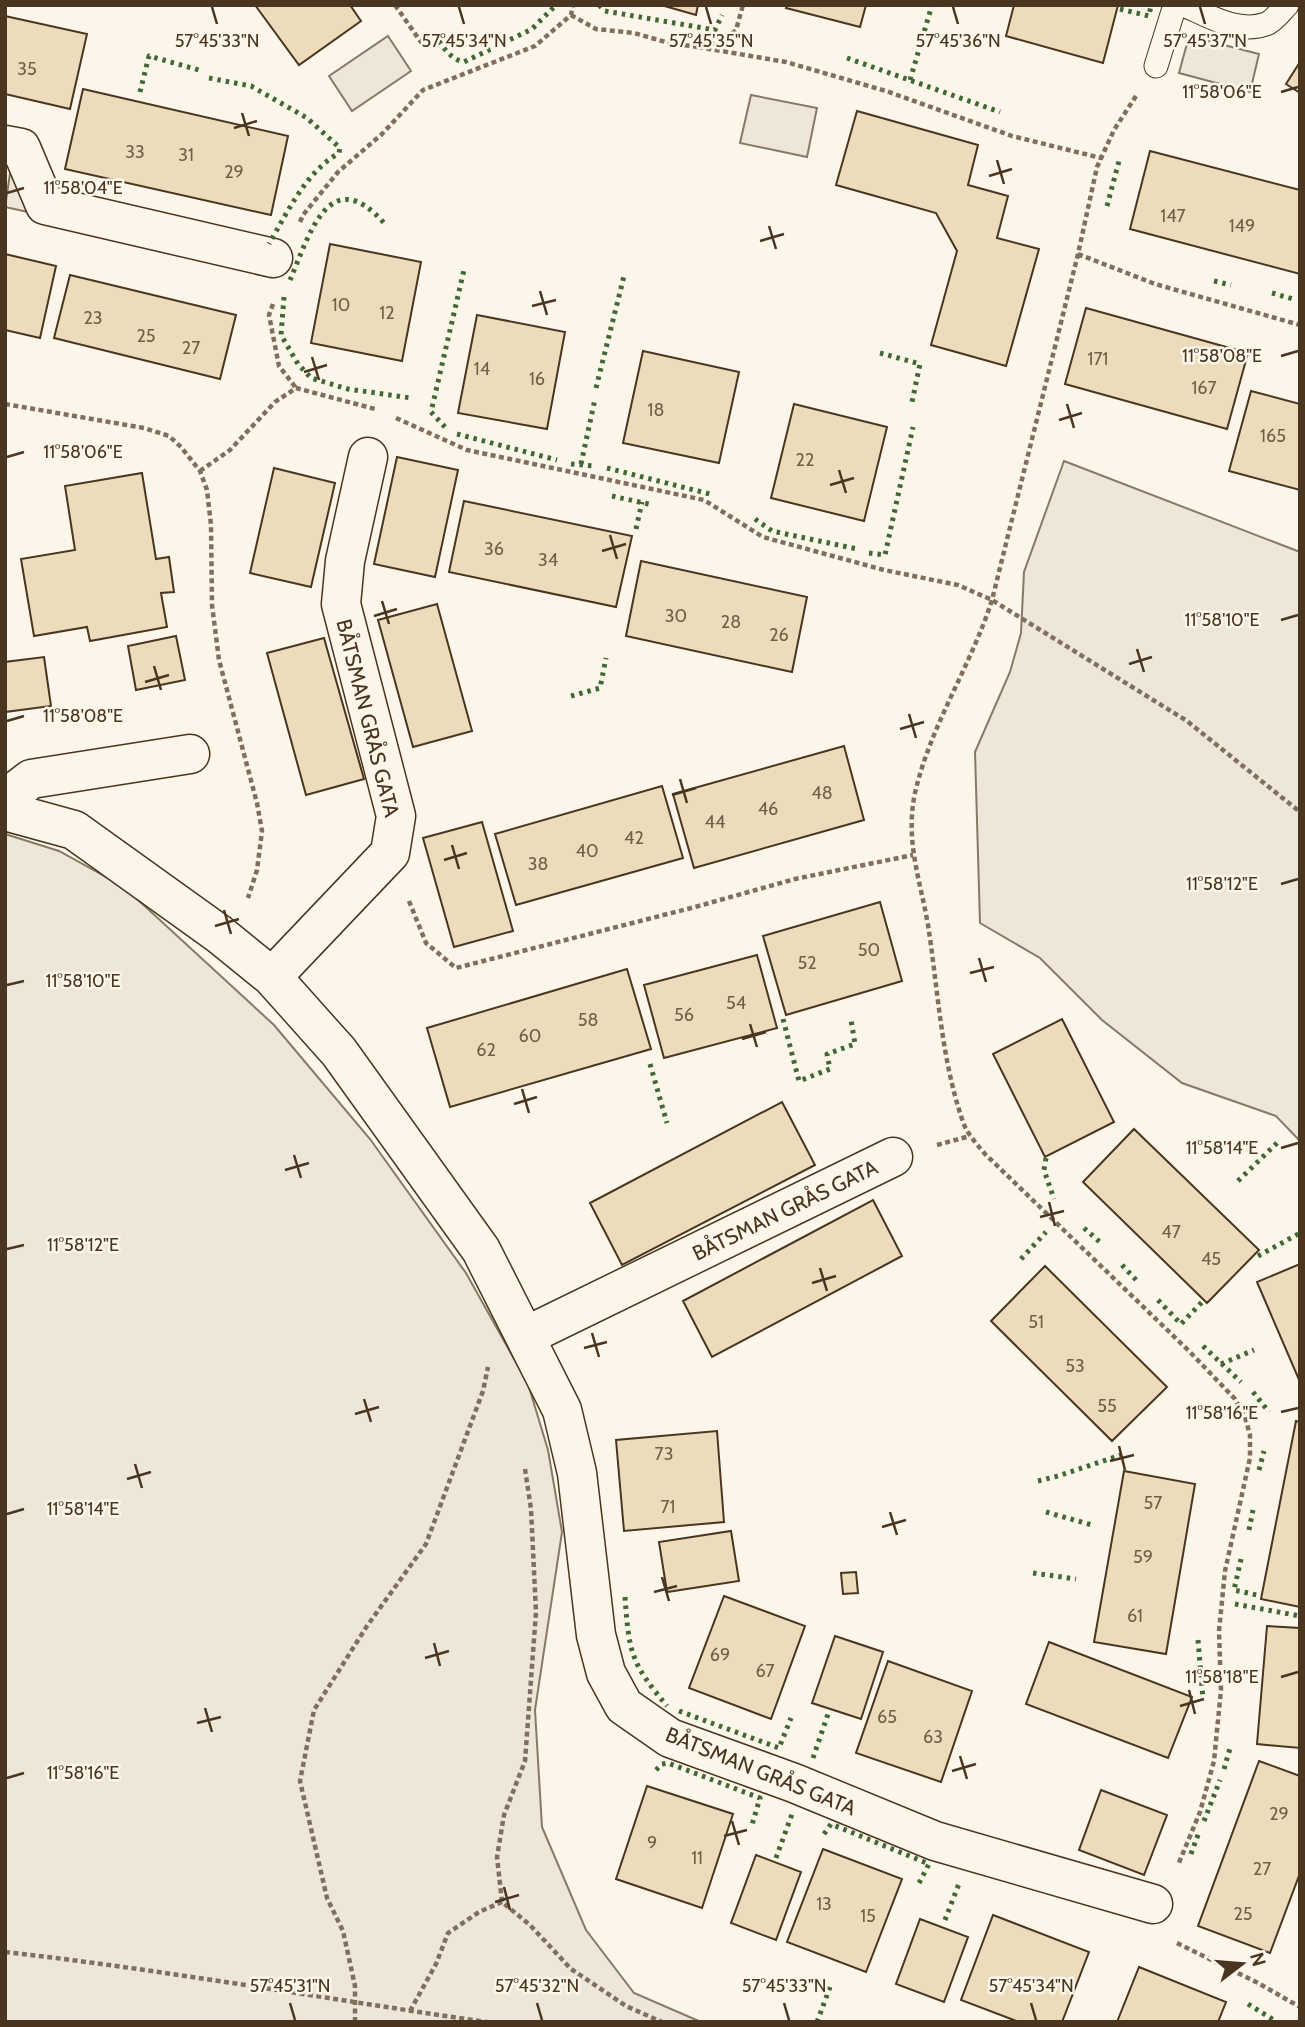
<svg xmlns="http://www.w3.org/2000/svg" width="1305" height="2027" viewBox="0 0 1305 2027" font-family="Cabin,sans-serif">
	<rect width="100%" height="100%" fill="#fbf6e9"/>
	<path fill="#ede6d9" stroke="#887966" stroke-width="2" d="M388,36L411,71L352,111L329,76Z
		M751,95L817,108L807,157L740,143Z
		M5,152C18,163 34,195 28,212L5,207L11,167L5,165Z
		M1064,461L1300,552V1141L1276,1116L1182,1083L1102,1020L1040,958L980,923L975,752L1010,672L1021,633L1024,572Z
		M5,834L59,851L124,887L274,1025L370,1139L466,1273L528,1384L548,1450L562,1532L535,1710L542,1827L586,1930L634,1993L701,2022H5Z"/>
	<path fill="#ede7d9" stroke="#887966" stroke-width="2" d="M1189,36L1259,54L1250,92L1179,73Z"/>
	<path fill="#ecdcbc" stroke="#4a3520" stroke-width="2" d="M255,5H350L361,21L299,65Z
		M661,5H698L696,15Z
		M787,5H866L860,27L786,8Z
		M1014,5H1118L1103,63L1006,36Z
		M5,16L87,34L70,109L5,94Z
		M1300,62V93L1286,84Z
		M83,89L288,136L271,215L65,169Z
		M857,111L978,145L968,185L1008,196L997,238L1039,249L1006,366L931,345L957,251L936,213L836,185Z
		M1150,151L1300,190V274L1130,229Z
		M330,244L421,262L402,361L311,343Z
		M5,254L56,266L40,338L5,330Z
		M70,275L236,315L220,379L54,338Z
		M1086,308L1248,353L1227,429L1065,384Z
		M477,315L565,332L547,429L458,413Z
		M643,351L739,372L719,463L623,443Z
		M1251,391L1300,404V490L1229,471Z
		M794,404L887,427L864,521L771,498Z
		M397,457L458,470L435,577L374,564Z
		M274,468L335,483L311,587L250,573Z
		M142,473L156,559L169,557L174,592L161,593L167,627L90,641L87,627L34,636L21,559L75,550L65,486Z
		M464,501L632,536L616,607L449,572Z
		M641,561L807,597L792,672L626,636Z
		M437,604L472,731L413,747L378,620Z
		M176,636L185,680L136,690L128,646Z
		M324,638L364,779L306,795L267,653Z
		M44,657L51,706L5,712V662Z
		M844,746L864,820L694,868L673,794Z
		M662,786L683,858L516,905L495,834Z
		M482,822L513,931L454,947L423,838Z
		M880,902L902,981L786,1015L763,936Z
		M757,955L777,1028L664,1058L644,985Z
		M627,969L651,1049L450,1107L427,1028Z
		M1062,1019L1114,1122L1045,1157L993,1054Z
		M782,1102L815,1165L622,1265L590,1203Z
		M1134,1129L1259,1250L1207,1303L1083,1182Z
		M873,1200L902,1256L712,1357L683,1301Z
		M1300,1264V1382L1257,1282Z
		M1045,1266L1167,1387L1112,1441L991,1321Z
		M1296,1421L1300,1422V1607L1261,1599Z
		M717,1431L724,1522L624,1531L616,1440Z
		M1124,1471L1195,1484L1166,1654L1094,1642Z
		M731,1531L739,1581L667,1592L659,1542Z
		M856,1572L858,1593L843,1594L841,1573Z
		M724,1596L805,1626L771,1719L689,1688Z
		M1267,1626L1300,1628V1748L1257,1744Z
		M835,1636L883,1652L861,1719L812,1703Z
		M1049,1642L1192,1697L1168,1758L1026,1704Z
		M888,1661L972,1691L941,1782L856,1753Z
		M1259,1761L1300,1776V1873L1270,1953L1198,1926Z
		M647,1786L733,1814L702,1908L616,1879Z
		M1101,1790L1167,1815L1144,1875L1079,1850Z
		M823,1849L902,1879L866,1972L787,1942Z
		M756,1855L801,1872L776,1940L731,1923Z
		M993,1915L1089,1952L1062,2022H1019L961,2000Z
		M920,1919L968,1937L944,2002L896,1984Z
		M1139,1967L1226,2002L1218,2022H1117Z"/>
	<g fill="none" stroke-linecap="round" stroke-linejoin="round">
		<g stroke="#4a3520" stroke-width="25">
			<path id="lane" d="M1184,5C1209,16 1238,34 1266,24C1274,21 1281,11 1287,5
				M1156,66L1175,5"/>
		</g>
		<g stroke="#4a3520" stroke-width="41">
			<path id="street" d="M5,145L21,148L45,205L273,258
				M5,799L31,779L190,754
				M5,811L74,830L219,934L272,977L339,1052L481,1250L562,1410L577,1473L596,1635L606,1673L624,1706L670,1738L794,1783L935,1841L1153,1904
				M272,977L390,853L396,816L341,604L345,561L368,457
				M526,1336L893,1157"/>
		</g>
		<path stroke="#7f6f5c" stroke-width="4.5" stroke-dasharray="5 3.5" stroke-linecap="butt" d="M395,5L423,45
			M571,15L596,29L634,33L669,43L698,47L724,41L736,30L743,5
			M698,47L786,62L886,91L1012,136L1101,158
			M1136,96L1114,130L1097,167L1078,254L992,600C971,666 930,726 915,793C905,841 920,879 928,925C938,989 941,1057 962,1119C966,1133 976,1143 985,1154L1189,1351L1235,1399L1245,1417L1250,1435V1458L1225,1571L1219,1631L1221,1690L1214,1761L1200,1812L1178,1865
			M300,222L303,215L338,172L382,134L423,90L535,46L571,15L573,5
			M1078,254L1155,284L1300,325
			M273,304L269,315L279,366L296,388
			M5,404L144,428L169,436L181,447L200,471L207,490L211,525L212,605L219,660L257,803L262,831L257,870L248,898
			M396,418L467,450L704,500L763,537L884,570L958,585L992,600L1187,721L1300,812
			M200,471L230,450L275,402L296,388L375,409
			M409,901L426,943L456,968L695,907L795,879L913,855
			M937,1145L970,1136
			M525,1469L531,1509L536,1612L525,1761L504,1815L497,1857L502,1902L530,1925L571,1969L626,2006L662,2022
			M1177,1943L1258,1983L1300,2007
			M5,1952C166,1970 326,1999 487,2022
			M410,2011L436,1964L448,1933L479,1912L502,1902
			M355,2022V1986L343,1931L327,1898L300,1781L314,1710L367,1626L426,1544L483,1391L488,1367"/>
		<use href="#lane" stroke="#fbf6e9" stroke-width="23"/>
		<use href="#street" stroke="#fbf6e9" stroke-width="38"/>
		<path stroke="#436837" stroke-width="5" stroke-dasharray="3.5 5" stroke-linecap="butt" d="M599,5L605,11L715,30L722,15
			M1120,9L1149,16L1151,5
			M434,34C443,46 449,59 464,62L532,29L556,5
			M847,58L1000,112
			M209,78L251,86L307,118L340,148L339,153C306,172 288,211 269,244
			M910,80L932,5
			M140,92L149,56L199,70
			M1107,206L1119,161
			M290,280C309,236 329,161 384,223
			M1214,281L1231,285
			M1272,293L1293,299
			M284,297L281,335L298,364L311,378L348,389L411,398
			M880,353L920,364L912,402
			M596,388L624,276
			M445,427L431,412L464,270
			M457,434L557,460
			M571,464L595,466
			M581,464L595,399
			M607,468L710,494
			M612,496L653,505
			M755,519L772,531L857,549
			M636,529L642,502
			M869,553L885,555L913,427
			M571,696L600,688L606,658
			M783,1019L799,1081L830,1069L827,1054L855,1044L851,1020
			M650,1064L667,1123
			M1046,1158L1044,1170L1054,1199
			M1238,1181L1278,1142
			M1084,1228L1102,1244
			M1258,1256L1300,1233
			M1021,1259L1046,1232
			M1122,1265L1139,1283
			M1158,1300L1181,1324L1202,1302
			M1203,1346L1241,1382
			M1221,1364L1254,1350
			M1253,1392L1269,1412
			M1259,1470L1264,1451
			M1038,1481L1058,1476L1121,1455
			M1046,1512L1092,1525
			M1249,1530L1253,1510
			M1241,1559L1234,1590L1257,1595
			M1033,1573L1076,1579
			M625,1597C629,1653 631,1663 667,1706
			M1235,1604L1300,1616
			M1198,1640L1203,1699
			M679,1711L779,1748L791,1718
			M813,1758L829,1711
			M1224,1769L1231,1745
			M656,1770L662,1764L668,1763L760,1798L751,1828
			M1204,1821L1220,1780
			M824,1834L831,1824L929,1864L918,1885
			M1191,1854L1199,1832
			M776,1858L792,1814
			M945,1920L960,1881
			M1248,2004L1277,2022
			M817,2022L830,1987"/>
	</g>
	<path fill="none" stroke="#4a3520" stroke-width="2.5" d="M212,7L217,24M459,7L464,24M706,7L711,24M953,7L958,24M1200,7L1205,24M1281,92L1298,87M242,113L249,136M234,128L257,121M997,160L1004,184M989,176L1012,169M7,193L24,188M769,226L776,249M760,241L784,234M540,291L547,315M532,306L556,300M1281,356L1298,351M312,357L319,380M304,372L327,365M1067,404L1074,428M1059,420L1082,413M7,457L24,452M839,470L846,493M830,485L854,478M610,535L617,559M602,551L626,544M382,601L389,624M374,616L397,609M1281,620L1298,615M1137,649L1144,672M1129,664L1152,657M154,666L161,690M145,682L169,675M909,714L916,738M7,721L24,716M900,729L924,722M680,779L687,803M672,795L696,788M452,845L459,869M444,860L467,853M1281,884L1298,879M224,910L231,934M215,926L239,919M979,958L986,982M970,973L994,967M7,985L24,981M750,1024L757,1047M742,1039L766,1032M522,1089L529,1113M514,1104L537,1097M1281,1148L1298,1143M294,1155L301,1178M285,1170L309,1163M1049,1202L1055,1226M1040,1217L1064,1211M7,1249L24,1245M820,1268L827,1291M812,1283L836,1276M592,1333L599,1357M584,1348L607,1342M364,1399L371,1422M1281,1412L1298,1408M355,1414L379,1407M1119,1446L1125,1470M1110,1461L1134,1455M135,1464L142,1488M127,1479L151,1472M890,1512L897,1535M7,1514L24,1509M882,1527L906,1520M662,1577L669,1601M654,1592L677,1586M434,1643L440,1666M425,1658L449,1651M1281,1677L1298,1672M1189,1690L1195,1714M1180,1706L1204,1699M205,1708L212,1732M197,1723L221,1717M960,1756L967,1779M952,1771L976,1764M7,1778L24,1773M732,1821L739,1845M724,1836L747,1830M504,1887L510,1910M495,1902L519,1895M290,2003L295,2020M537,2003L542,2020M784,2003L789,2020M1031,2003L1036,2020"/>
	<g text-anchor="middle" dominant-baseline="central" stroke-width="5" stroke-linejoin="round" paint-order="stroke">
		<g font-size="18" fill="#725f47">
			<text x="27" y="69">35</text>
			<text x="135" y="152">33</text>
			<text x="186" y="155">31</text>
			<text x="234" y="172">29</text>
			<text x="1173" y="216">147</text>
			<text x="1242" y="226">149</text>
			<text x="341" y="305">10</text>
			<text x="387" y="313">12</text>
			<text x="93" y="318">23</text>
			<text x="146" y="336">25</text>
			<text x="191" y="348">27</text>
			<text x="1098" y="359">171</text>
			<text x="482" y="369">14</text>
			<text x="537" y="379">16</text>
			<text x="1204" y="388">167</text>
			<text x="656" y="410">18</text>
			<text x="1273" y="436">165</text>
			<text x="805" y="460">22</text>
			<text x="494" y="549">36</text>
			<text x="548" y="560">34</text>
			<text x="676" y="616">30</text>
			<text x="731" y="622">28</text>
			<text x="779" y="635">26</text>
			<text x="822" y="793">48</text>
			<text x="768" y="809">46</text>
			<text x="715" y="822">44</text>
			<text x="634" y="838">42</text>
			<text x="587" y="851">40</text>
			<text x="538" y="864">38</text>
			<text x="869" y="950">50</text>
			<text x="807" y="963">52</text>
			<text x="736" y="1003">54</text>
			<text x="684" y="1015">56</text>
			<text x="588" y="1020">58</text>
			<text x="530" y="1036">60</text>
			<text x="486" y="1050">62</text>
			<text x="1171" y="1232">47</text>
			<text x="1211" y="1259">45</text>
			<text x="1036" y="1322">51</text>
			<text x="1075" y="1366">53</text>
			<text x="1107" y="1406">55</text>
			<text x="664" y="1454">73</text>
			<text x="1153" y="1503">57</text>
			<text x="668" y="1507">71</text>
			<text x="1143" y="1557">59</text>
			<text x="1135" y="1616">61</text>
			<text x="720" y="1655">69</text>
			<text x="765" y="1671">67</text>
			<text x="887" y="1717">65</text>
			<text x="933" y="1737">63</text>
			<text x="1279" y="1814">29</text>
			<text x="652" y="1843">9</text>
			<text x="697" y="1858">11</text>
			<text x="1262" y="1869">27</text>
			<text x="824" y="1904">13</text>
			<text x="1243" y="1914">25</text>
			<text x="868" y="1916">15</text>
		</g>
		<g font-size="21" fill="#4a3520" stroke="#fbf6e9">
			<text transform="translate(368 718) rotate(76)">BÅTSMAN GRÅS GATA</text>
			<text transform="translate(785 1210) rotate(-26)">BÅTSMAN GRÅS GATA</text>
			<text transform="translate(761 1771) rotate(22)">BÅTSMAN GRÅS GATA</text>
		</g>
	</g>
	<g font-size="18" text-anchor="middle" fill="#4a3520" stroke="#fbf6e9" stroke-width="5" stroke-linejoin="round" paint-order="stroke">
		<text x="217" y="47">57°45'33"N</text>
		<text x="464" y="47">57°45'34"N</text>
		<text x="711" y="47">57°45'35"N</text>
		<text x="958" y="47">57°45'36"N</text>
		<text x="1205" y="47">57°45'37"N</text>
		<text x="1222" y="98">11°58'06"E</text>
		<text x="83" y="194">11°58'04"E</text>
		<text x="1222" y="362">11°58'08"E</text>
		<text x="83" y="458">11°58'06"E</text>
		<text x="1222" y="626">11°58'10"E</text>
		<text x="83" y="722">11°58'08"E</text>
		<text x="1222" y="890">11°58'12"E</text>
		<text x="83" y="987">11°58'10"E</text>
		<text x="1222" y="1154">11°58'14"E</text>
		<text x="83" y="1251">11°58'12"E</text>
		<text x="1222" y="1419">11°58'16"E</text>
		<text x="83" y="1515">11°58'14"E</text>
		<text x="1222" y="1683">11°58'18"E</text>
		<text x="83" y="1779">11°58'16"E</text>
		<text x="290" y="1992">57°45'31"N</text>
		<text x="537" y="1992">57°45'32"N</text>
		<text x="784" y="1992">57°45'33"N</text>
		<text x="1031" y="1992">57°45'34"N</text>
	</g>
	<rect width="1305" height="2027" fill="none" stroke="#4a3520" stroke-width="14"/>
	<g transform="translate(1242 1964) rotate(74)" stroke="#fbf6e9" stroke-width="5" paint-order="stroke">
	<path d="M0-5L12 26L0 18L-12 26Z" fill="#4a3520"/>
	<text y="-10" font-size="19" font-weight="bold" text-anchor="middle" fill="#4a3520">N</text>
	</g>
</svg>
